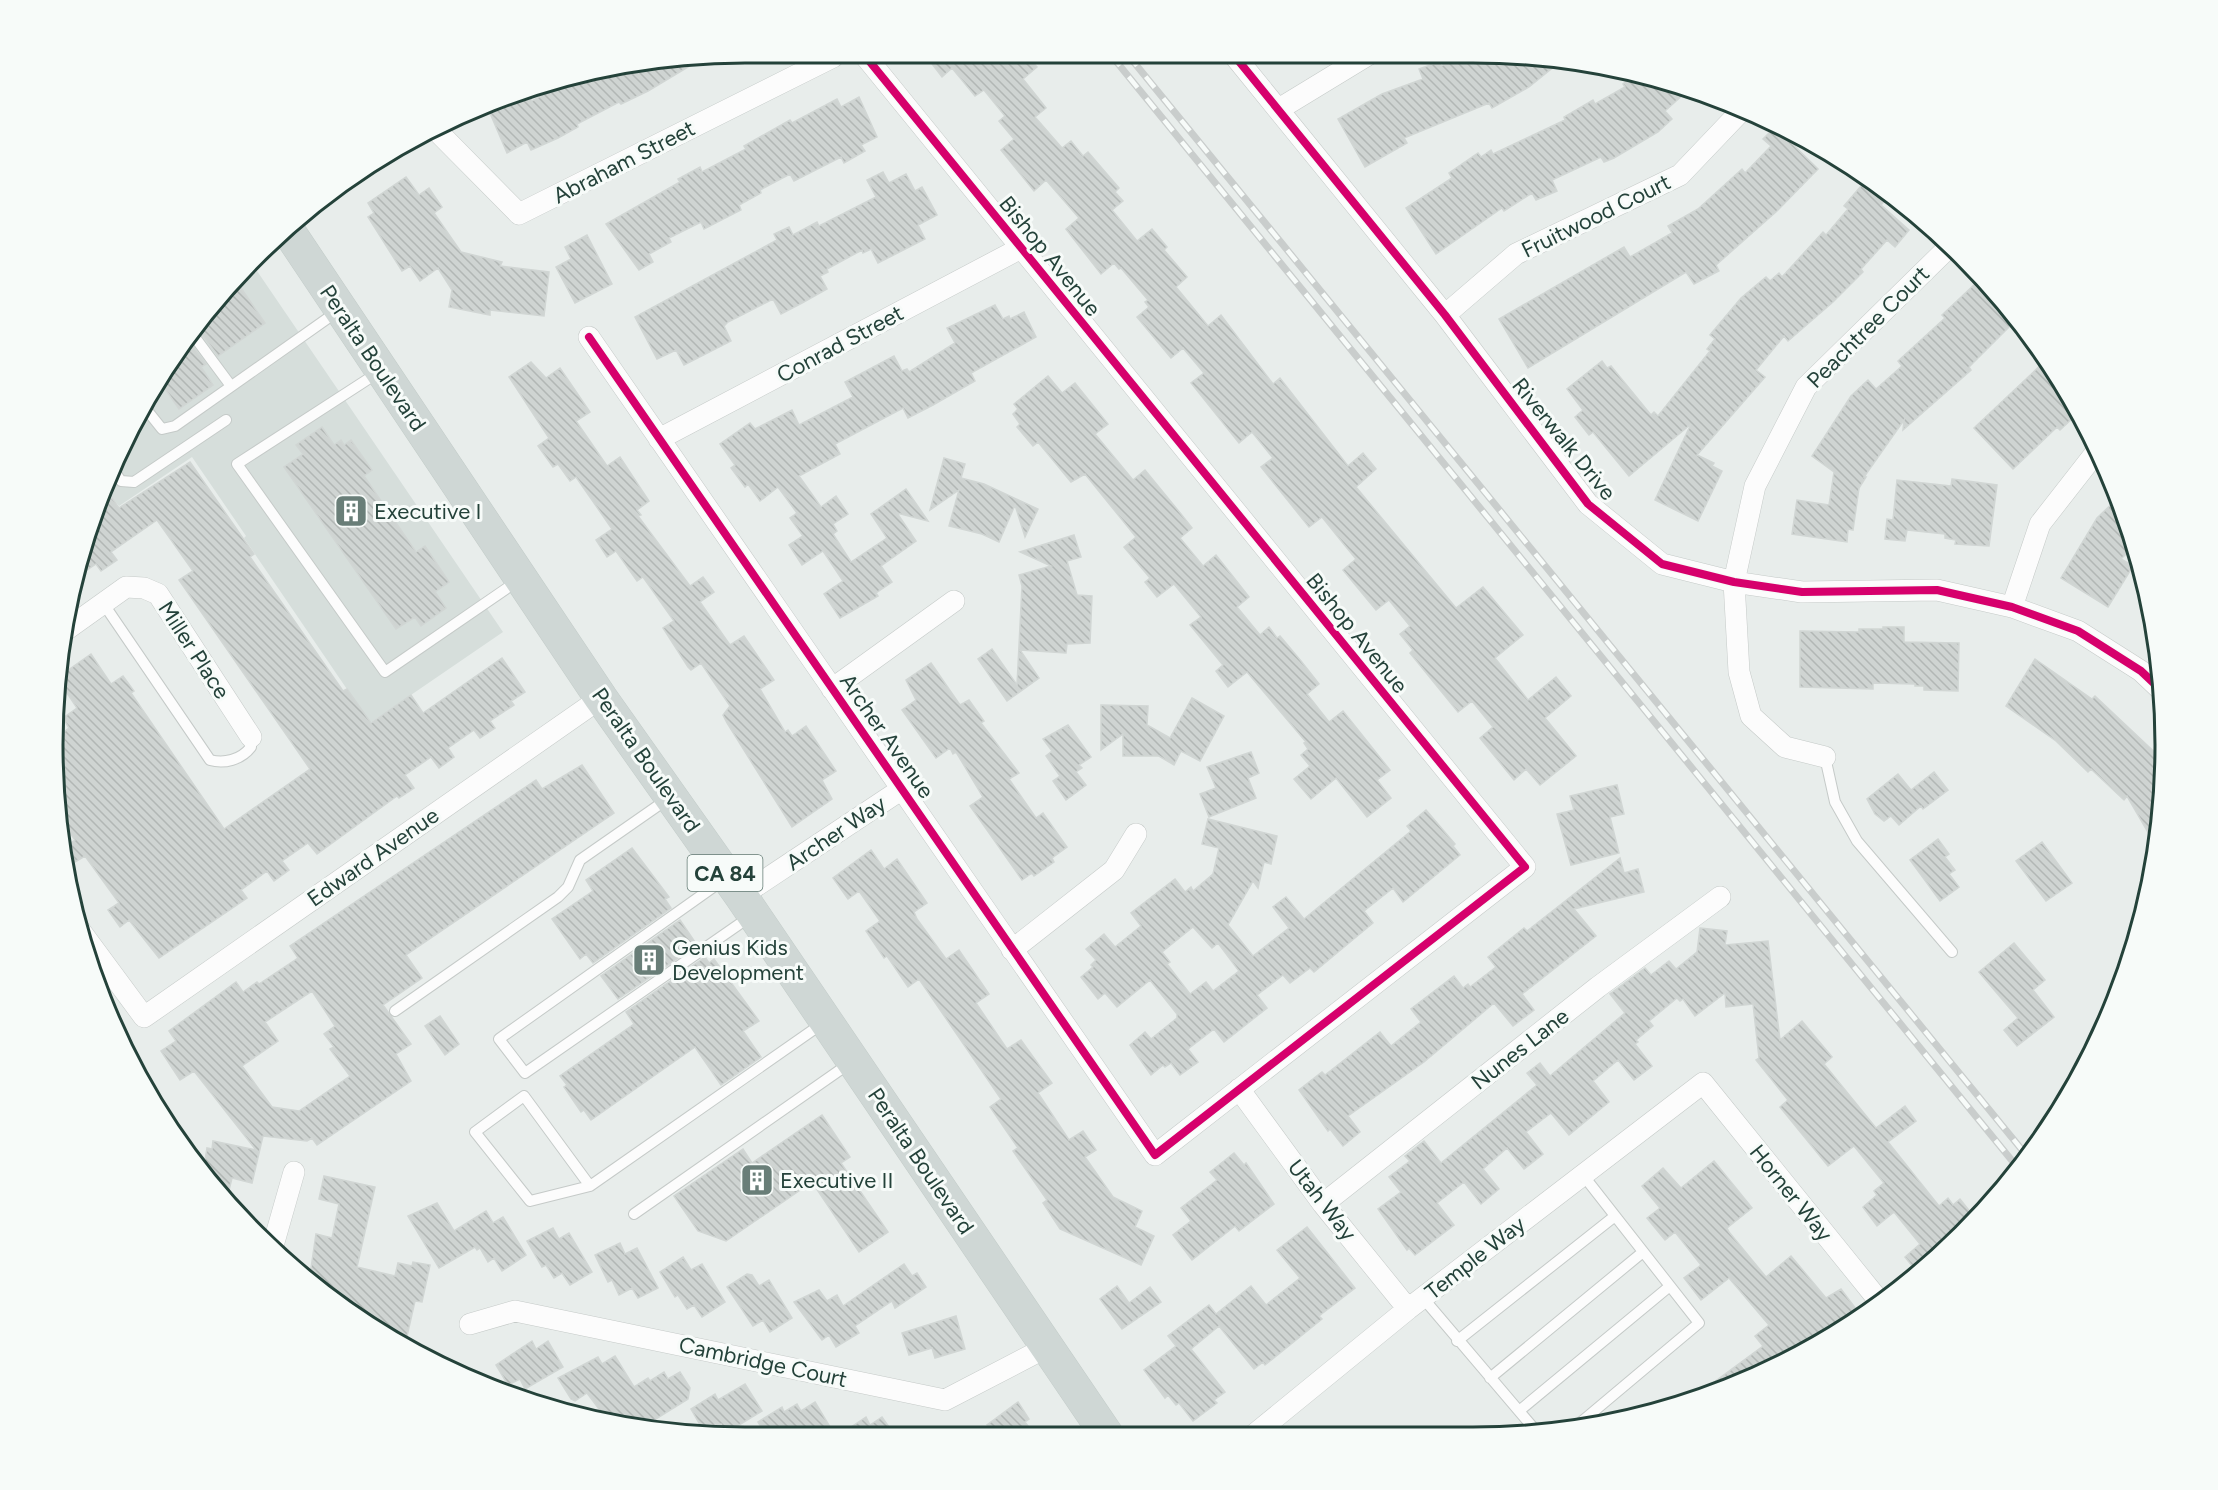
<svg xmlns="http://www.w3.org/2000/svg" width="2218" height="1490" viewBox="0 0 2218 1490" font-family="Figtree,sans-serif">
	<defs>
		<pattern id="building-back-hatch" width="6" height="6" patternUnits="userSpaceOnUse" patternTransform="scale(1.5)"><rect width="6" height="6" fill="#cfd4d2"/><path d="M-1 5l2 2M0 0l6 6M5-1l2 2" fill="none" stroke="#b2b7b5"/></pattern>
	</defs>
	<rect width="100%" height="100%" fill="#e8edeb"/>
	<path fill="#d6dedb" d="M255,268L503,632L370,723L244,538L246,536L192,457L119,506L103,487L196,323L230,285Z"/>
	<path fill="url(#building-back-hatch)" stroke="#d1d6d4" stroke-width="1.5" fill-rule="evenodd" d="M1466,53L1561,61L1529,87L1492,108L1489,103L1404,138L1407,143L1365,167L1338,119L1382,94L1423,79L1419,69L1439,62L1441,66Z
		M926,56H1027L1037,67L1023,79L1046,108L1035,117L1062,148L1071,141L1083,156L1088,152L1119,188L1115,192L1123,201L1112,210L1137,241L1152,229L1167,247L1164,250L1187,277L1176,287L1208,326L1221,315L1273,384L1280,378L1348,466L1363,453L1376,469L1356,487L1456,608L1483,587L1523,635L1495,658L1528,700L1556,677L1571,696L1545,718L1576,756L1540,785L1526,769L1514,780L1480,738L1493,727L1472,701L1458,712L1410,653L1413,650L1400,634L1410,626L1389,600L1376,610L1343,570L1356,559L1342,542L1322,517L1309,527L1261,467L1273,458L1252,432L1239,443L1191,383L1204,373L1183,348L1171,358L1137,317L1149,307L1145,302L1148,300L1121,268L1119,269L1114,263L1101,274L1066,229L1079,218L1046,180L1034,191L1001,150L1014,139L999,121L1005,116L984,90L975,96L952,68L942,77Z
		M654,58H703L648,91L621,104L619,102L577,124L578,127L558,138L531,150L527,142L507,153L490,113L505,105L503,99L525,88L532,101L563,84L561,80Z
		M1634,75L1686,92L1665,111L1672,119L1658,132L1614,158L1604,162L1601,157L1552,180L1557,191L1536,200L1532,193L1504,211L1502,208L1436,254L1406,208L1452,178L1449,173L1478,153L1481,157L1491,150L1493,154L1565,120L1564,117L1593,100L1595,104L1625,87L1623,84Z
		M859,97L877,137L861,145L865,151L844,163L841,157L794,181L790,174L760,190L761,193L739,205L741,210L704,229L701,222L669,238L671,242L649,254L653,262L639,270L606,224L680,182L678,179L700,167L702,172L746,149L744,146L790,120L792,123L837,99L841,107Z
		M1775,127L1818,169L1777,211L1716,265L1719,271L1694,284L1686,272L1528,368L1499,319L1624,247L1630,257L1672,233L1668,226L1698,209L1742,169L1745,173L1771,146L1763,139Z
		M883,172L889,183L906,174L915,191L922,187L937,215L918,225L925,239L878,263L871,249L863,253L862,250L827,269L828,272L820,276L827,289L802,303L781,314L773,299L728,322L724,326L731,341L684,365L676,350L657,359L635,317L777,240L774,234L789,227L793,235L817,222L819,226L876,197L867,180Z
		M406,177L419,195L429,188L442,207L434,213L461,252L502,262L500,266L549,272L544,316L490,310V315L449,307L452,290L438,268L420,281L410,266L402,271L368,217L374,213L368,203Z
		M1867,179L1891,193L1881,205L1909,230L1895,247L1887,240L1861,269L1863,272L1833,302L1788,341L1784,336L1756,370L1765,377L1697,455L1714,463L1712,466L1722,471L1698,521L1655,500L1691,424L1629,476L1593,432L1589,435L1575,417L1583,410L1567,389L1602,361L1607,368L1611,366L1651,415L1654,412L1658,416L1710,351L1707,349L1715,339L1710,335L1741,298L1766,277L1770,281L1779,273L1782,277L1823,232L1826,235L1848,209L1844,206Z
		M587,235L612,284L575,303L556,267L571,259L565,247Z
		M1976,283L2016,320L1969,367L1971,370L1903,430L1904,420L1864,477H1866L1859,488L1853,530L1848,529L1847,542L1792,534L1797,500L1829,505L1834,472L1812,456L1851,396L1868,380L1876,389L1902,366L1898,361L1945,318L1942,315Z
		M241,288L265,323L218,356L195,325L206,312Z
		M995,305L1003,319L1009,316L1010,319L1024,312L1036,337L971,373L975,381L933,405L908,418L903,408L835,444L840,454L799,476L821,507L836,496L848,514L833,524L837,531L833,534L851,562L887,538L871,514L906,489L928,521L897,513L916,541L881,566L892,582L876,593L878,596L840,618L824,594L843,581L823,551L802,565L789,545L803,536L790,518L797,513L778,487L760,501L748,484L745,487L731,468L735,465L720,444L750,423L755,429L792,410L799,425L853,397L845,382L894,356L902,371L907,369L909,372L955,343L947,328Z
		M187,339L206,364L201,367L213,385L179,409L161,383Z
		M531,362L546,378L560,368L590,412L576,421L596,450L607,466L620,457L649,501L637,510L641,515L638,516L690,586L703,577L714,592L700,602L730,645L744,636L774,680L760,689L785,732L788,730L792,736L806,726L836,771L822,780L832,799L792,827L727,723L723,715L730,706L701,663L691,670L688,667L663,628L674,621L643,577L637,581L616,551L607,557L596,540L612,529L576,477L570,481L558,464L553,467L538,446L549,438L509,377Z
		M2044,362L2047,364L2050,362L2071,402L2066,407L2075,416L2060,430L2057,427L2013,469L1974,428Z
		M1048,376L1062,393L1075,383L1108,424L1095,434L1133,480L1145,470L1181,514L1192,528L1180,538L1203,566L1216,555L1231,574L1249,597L1237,607L1260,635L1269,627L1277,638L1280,636L1301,661L1319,684L1307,694L1329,722L1343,711L1390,770L1377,780L1391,798L1367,817L1336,778L1311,799L1294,779L1310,766L1301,755L1308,749L1304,743L1306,742L1247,672L1228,687L1216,671L1223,665L1190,625L1201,617L1174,584L1157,597L1145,582L1150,578L1124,547L1136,537L1085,474L1071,482L1038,442L1033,446L1017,427L1020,424L1013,414L1018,409L1014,404Z
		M322,427L334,445L341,440L344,445L351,440L372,470L364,476L416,552L425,546L449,582L435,592L446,608L421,626L415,617L396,629L284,467L303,454L296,445Z
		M944,458L965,464L961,478L984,484L1038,509L1025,537L1015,505L999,542L982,534L949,526L959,490L930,510Z
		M190,462L254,554L250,557L343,691L347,689L371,723L411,695L423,713L502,658L525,692L511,701L514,705L490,721L495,728L480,738L474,730L448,748L454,757L439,768L431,757L405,775L414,788L399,798L397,796L317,854L308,843L282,861L289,870L274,881L267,871L241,890L247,898L159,958L129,920L120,927L108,910L119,903L85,856L75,862L65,847L75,840L62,821L57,749L66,743L60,735L69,728L63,718L77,708L57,678L91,654L111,684L123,676L134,691L131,693L224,829L310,769L179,580L193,571L157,520L111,552L117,560L101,571L96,564L75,578L96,509L112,498L119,508Z
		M1952,479L1997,485L1989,546L1955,544L1956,540L1945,538V534L1907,530L1905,541L1885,539L1887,519L1893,520L1897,480L1951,486Z
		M2118,498L2133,547L2121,559L2133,566L2108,607L2061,578L2097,518Z
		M1074,535L1081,557L1067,561L1077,595L1092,596L1090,643L1067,644L1066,653L1020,650L1039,678L1007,701L978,659L992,649L1017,685L1022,586L1019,575L1051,566L1020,552Z
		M1883,627H1904V642L1959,643L1958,691L1924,690V686H1915V684L1873,683V689L1800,687V631L1859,632V629H1883Z
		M2035,659L2092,699L2095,696L2164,761L2156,846L2127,796L2124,800L2091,769L2088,772L2056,741L2006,706Z
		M931,663L960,705L969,700L984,721L981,723L1019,773L1009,779L1036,818L1043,813L1067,847L1052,858L1054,862L1034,876L1032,873L1022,880L970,806L983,797L956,752L953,754L950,748L936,758L902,710L916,700L906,680Z
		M1192,698L1224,716L1200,761L1181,751L1174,765L1159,756H1123V734L1101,750V705L1148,706L1147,725L1170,738Z
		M1068,725L1091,757L1079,765L1082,768L1076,772L1086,785L1066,800L1053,781L1060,776L1046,756L1052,751L1043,739Z
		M1251,752L1259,773L1248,778L1256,798L1209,817L1200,794L1216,788L1207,767Z
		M582,765L614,813L406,955L422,978L383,1005L411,1044L396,1054L411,1081L317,1145L312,1138L307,1141L263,1136L252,1183L232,1178L227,1198L204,1167L207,1148L212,1149L213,1141L256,1150L194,1071L180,1080L161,1051L176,1041L169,1031L236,982L243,992L257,982L259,984L298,958L290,946L536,780L542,789ZM312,991L335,1026L324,1034L334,1047L330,1049L350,1076L299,1111L272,1107L242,1066L278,1041L265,1022Z
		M1934,772L1948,790L1923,809L1921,806L1899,825L1891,816L1884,821L1875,814L1867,799L1898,774L1911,790Z
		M1617,785L1624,814L1610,817L1619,853L1571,865L1557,814L1574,810L1570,796Z
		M1426,810L1455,844L1453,846L1460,855L1403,902L1393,888L1364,911L1373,923L1314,972L1310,968L1290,983L1283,975L1257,995L1267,1008L1224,1042L1214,1029L1188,1049L1198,1062L1180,1075L1171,1063L1165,1067L1163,1065L1151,1075L1130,1045L1145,1032L1151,1039L1177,1018V1014L1150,980L1117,1007L1105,993L1098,999L1081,977L1093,967L1091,965L1096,960L1086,949L1104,934L1115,947L1141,926L1131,913L1175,879L1185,892L1191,887L1193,891L1213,874L1219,848L1202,844L1208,819L1277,836L1271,864L1264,862L1258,888L1253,881L1228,925L1253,956L1289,928L1273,907L1286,897L1304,919L1411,831L1407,826ZM1193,927L1212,948L1218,943L1239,971L1213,991L1206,982L1190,994L1167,964L1170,962L1162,952Z
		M1938,839L1949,854L1945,857L1955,870L1949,874L1959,887L1940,901L1910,860Z
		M2042,842L2072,883L2046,901L2016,861Z
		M632,848L669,897L665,899L671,908L593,963L586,954L580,959L552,919L593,891L586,880Z
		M871,850L884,869L897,859L927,903L914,912L917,919L946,959L959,950L989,994L976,1003L1007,1049L1021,1040L1052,1083L1038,1093L1069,1140L1083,1131L1096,1150L1085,1157L1113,1197L1142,1211L1135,1227L1154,1236L1141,1265L1060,1229L1043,1203L1047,1200L1013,1151L1018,1148L990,1107L1001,1099L919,979L908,987L887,956L884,958L866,931L880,921L859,891L848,899L833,878Z
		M1620,858L1624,873L1638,869L1644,892L1574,909L1596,936L1522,994L1534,1010L1513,1026L1494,1003L1424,1062L1348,1116L1360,1132L1343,1146L1330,1129L1328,1131L1299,1090L1322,1072L1325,1075L1380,1032L1391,1046L1421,1022L1411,1009L1454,976L1463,988L1468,984L1470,987L1496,967L1488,957L1524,928L1527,931Z
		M680,920L697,945L618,999L601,976Z
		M1700,928L1727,931L1725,945L1768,941L1780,1040L1802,1021L1832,1057L1824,1064L1876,1128L1905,1106L1916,1121L1888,1142L1939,1206L1948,1198L1953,1205L1960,1199L1972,1214L1965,1219L1970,1226L1917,1272L1905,1257L1920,1244L1894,1212L1877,1226L1863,1207L1877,1195L1874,1191L1884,1183L1854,1146L1828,1166L1780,1107L1788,1100L1756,1060L1759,1058L1753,1004L1726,1007L1725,993L1695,1016L1683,999L1680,1001L1677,998L1649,1021L1653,1026L1636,1040L1638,1042L1635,1044L1652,1066L1634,1080L1618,1060L1593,1081L1609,1102L1569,1135L1551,1113L1526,1132L1543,1154L1524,1169L1507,1148L1483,1169L1499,1189L1481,1204L1464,1182L1437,1203L1454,1225L1415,1255L1409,1248L1407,1250L1378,1209L1401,1192L1389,1177L1410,1161L1405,1156L1424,1141L1441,1163L1537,1085L1527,1073L1540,1063L1550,1076L1625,1013L1610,994L1645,968L1651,975L1669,961L1676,969L1697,952Z
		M2014,943L2045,980L2033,990L2054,1017L2017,1046L2004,1030L2018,1018L1979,972Z
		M705,957L709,963L714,959L759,1021L743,1031L761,1057L721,1085L695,1047L591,1120L584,1110L581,1112L564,1087L567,1085L560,1076L634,1024L626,1012Z
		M440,1016L459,1044L445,1055L425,1026Z
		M822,1115L850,1157L841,1163L888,1232L859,1252L812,1182L726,1241L698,1231L674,1196L743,1149L752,1163Z
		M1234,1153L1244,1165L1246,1163L1274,1204L1239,1231L1235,1226L1192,1260L1173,1235L1191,1221L1181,1208L1217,1180L1210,1172Z
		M1714,1161L1752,1208L1727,1228L1729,1232L1766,1277L1791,1256L1826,1298L1841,1289L1862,1317L1738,1385L1699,1396L1698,1394L1763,1346L1755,1336L1769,1325L1729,1278L1701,1300L1684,1278L1701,1265L1675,1232L1665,1240L1647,1218L1660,1208L1642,1186L1663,1168L1681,1188Z
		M324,1176L375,1187L357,1267L395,1276L398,1263L412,1266L413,1262L430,1265L422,1302L415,1301L405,1345L324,1295L309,1282L316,1234L332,1238L339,1204L319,1199Z
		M437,1203L454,1231L486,1211L493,1223L503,1217L526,1255L502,1271L494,1258L488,1262L480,1248L477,1250L475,1247L439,1268L408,1216Z
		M1307,1227L1355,1288L1319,1316L1322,1319L1265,1365L1263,1362L1254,1369L1219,1326L1191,1349L1225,1392L1214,1400L1217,1403L1193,1421L1179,1403L1176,1405L1168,1395L1165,1398L1144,1370L1176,1346L1168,1336L1209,1305L1216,1314L1251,1286L1266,1305L1300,1278L1277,1250Z
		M553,1228L559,1239L569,1233L592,1272L570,1285L562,1273L554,1278L546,1265L542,1267L527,1241Z
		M620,1243L625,1254L637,1248L658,1288L638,1298L632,1288L619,1295L612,1280L608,1282L595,1255Z
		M683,1257L691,1270L702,1264L725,1302L702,1317L694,1305L687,1309L678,1295L675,1297L660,1272Z
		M904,1264L912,1276L917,1273L926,1287L895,1308L892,1301L855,1326L859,1333L836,1347L829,1335L822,1340L794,1302L819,1290L827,1301L837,1295L843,1306Z
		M747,1274L752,1275L759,1286L769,1280L792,1318L770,1332L763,1320L753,1326L727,1287Z
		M1117,1286L1129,1303L1150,1287L1161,1302L1122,1329L1100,1299Z
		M956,1316L965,1349L935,1358L932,1348L909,1355L902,1333Z
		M532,1341L536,1349L548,1341L563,1367L525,1389L520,1379L508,1385L496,1365Z
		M615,1356L634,1387L648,1378L650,1381L664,1372L668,1379L680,1372L690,1388L688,1399L643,1427L600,1421L602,1413L587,1393L575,1401L571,1399L558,1378L598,1357L602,1364Z
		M745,1384L762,1411L726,1433L721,1424L709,1431L707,1428L703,1430L691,1409L715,1394L718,1400Z
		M815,1402L836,1437L866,1417L870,1425L882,1417L896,1437H767L758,1422L782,1407L784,1412L797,1404L801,1411Z
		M1018,1402L1029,1419L1025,1422L1036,1437H996L987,1425Z"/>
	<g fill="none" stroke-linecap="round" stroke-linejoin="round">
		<g stroke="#c5cac8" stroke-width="12">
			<path id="lane" d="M191,332L231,386
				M379,372L237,464L385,672L519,580
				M146,409L162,429L175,426L338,311
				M112,468L121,481L134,482L226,420
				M103,603L210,760C224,764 241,760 251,747V737
				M1825,757L1835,802L1857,841L1952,952
				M726,878L499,1039L525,1073L751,916
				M395,1011L558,897L568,887L580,860L669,798
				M590,1186L530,1201L475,1132L524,1096L590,1186L823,1023
				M634,1214L850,1063
				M1423,1298L1536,1431
				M1457,1341L1615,1216
				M1490,1378L1643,1252
				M1519,1411L1670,1286
				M1574,1428L1699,1323L1583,1175
				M1080,1438L1097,1426"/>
		</g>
		<g stroke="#c5cac8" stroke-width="22">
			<path id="street" d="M1233,54L1445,315L1588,504L1662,564L1734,582L1802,592L1937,590L2012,607L2078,631L2141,671L2160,689
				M1279,109L1371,53
				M437,131L519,214L833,57
				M1445,315L1516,254L1680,175L1741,111
				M589,337L1155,1155L1525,867L866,57
				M659,439L1021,248
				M2012,607L2040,524L2097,451
				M63,632L126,587L144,588L158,594L251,737
				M832,689L954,601
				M1825,757L1785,747L1751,716L1739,672L1734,582L1755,486L1806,387L1951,245
				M741,896L902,789
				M79,929L144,1017L601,698
				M1012,950L1114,870L1136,834
				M1239,1089L1323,1204L1408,1309
				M1323,1204L1598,987L1720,897
				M272,1249L294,1172
				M470,1324L515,1311L945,1400L1047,1347
				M1250,1438L1408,1309L1703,1083L1880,1302"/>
		</g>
		<g stroke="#c3ccc9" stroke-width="34">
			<path id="primary" d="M287,229L601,698L741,896L1109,1438"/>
		</g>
		<use href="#lane" stroke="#fcfcfc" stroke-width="10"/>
		<use href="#street" stroke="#fcfcfc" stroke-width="21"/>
		<use href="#primary" stroke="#cfd7d5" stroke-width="33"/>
		<g stroke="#c9cdcc" stroke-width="7">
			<path id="rail" d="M1111,55L2018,1168
				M1128,55L2027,1156"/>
		</g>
		<use href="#rail" stroke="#f7fbf9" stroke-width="4.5" stroke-dasharray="14" stroke-linecap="butt"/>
		<g stroke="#f7fbf9" stroke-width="11">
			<path id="cycleway" d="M1233,54L1445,315L1588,504L1662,564L1734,582L1802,592L1937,590L2012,607L2078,631L2141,671L2160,689
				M589,337L1155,1155L1525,867L866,57"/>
		</g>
		<use href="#cycleway" stroke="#d6006c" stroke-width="8"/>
	</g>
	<defs>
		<g id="building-square" transform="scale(1.725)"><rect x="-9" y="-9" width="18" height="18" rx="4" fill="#697e78" stroke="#f7fbf9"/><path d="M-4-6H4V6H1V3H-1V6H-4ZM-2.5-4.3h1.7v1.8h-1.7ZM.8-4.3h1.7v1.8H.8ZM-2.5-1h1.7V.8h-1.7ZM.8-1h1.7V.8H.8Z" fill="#fff"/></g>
	</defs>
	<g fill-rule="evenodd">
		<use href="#building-square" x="351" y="511"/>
		<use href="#building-square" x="649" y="960"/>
		<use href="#building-square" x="757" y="1180"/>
	</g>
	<g text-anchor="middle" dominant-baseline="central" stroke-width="6" stroke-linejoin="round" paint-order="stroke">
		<rect fill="#f7fbf9" stroke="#637a73" stroke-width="1.5" x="687.5" y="855" width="75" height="36" rx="4.5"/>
		<g font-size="21" font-weight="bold" fill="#24423a">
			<text x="725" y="873">CA 84</text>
		</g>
		<g font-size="22" fill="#24423a" stroke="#f7fbf9">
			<text transform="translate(624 162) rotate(-27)">Abraham Street</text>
			<text transform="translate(1596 216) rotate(-26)">Fruitwood Court</text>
			<text transform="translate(1050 256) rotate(51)">Bishop Avenue</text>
			<text transform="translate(1868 327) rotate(-45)">Peachtree Court</text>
			<text transform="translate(840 344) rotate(-28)">Conrad Street</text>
			<text transform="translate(373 358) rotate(56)">Peralta Boulevard</text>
			<text transform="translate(1564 439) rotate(51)">Riverwalk Drive</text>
			<text transform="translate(1357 633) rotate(51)">Bishop Avenue</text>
			<text transform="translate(194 650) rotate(57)">Miller Place</text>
			<text transform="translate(887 736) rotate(55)">Archer Avenue</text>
			<text transform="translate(646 760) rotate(55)">Peralta Boulevard</text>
			<text transform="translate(836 833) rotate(-34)">Archer Way</text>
			<text transform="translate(373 857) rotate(-35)">Edward Avenue</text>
			<text transform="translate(1520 1049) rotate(-38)">Nunes Lane</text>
			<text transform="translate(921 1161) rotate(56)">Peralta Boulevard</text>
			<text transform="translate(1791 1193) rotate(51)">Horner Way</text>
			<text transform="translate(1322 1200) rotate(52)">Utah Way</text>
			<text transform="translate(1475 1258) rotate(-38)">Temple Way</text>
			<text transform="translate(763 1362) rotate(12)">Cambridge Court</text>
		</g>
		<g font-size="22" fill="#24423a" stroke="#f7fbf9" text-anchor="start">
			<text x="374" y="511">Executive I</text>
			<text x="672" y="947">Genius Kids<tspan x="672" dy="25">Development</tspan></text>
			<text x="780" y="1180">Executive II</text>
		</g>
	</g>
	<path d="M0 0H2218V1490H0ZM745 63H1473A682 682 0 0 1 2155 745V745A682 682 0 0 1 1473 1427H745A682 682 0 0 1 63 745V745A682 682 0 0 1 745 63Z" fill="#f7fbf9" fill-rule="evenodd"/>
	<path fill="none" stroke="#24423a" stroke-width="3" d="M745 63H1473A682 682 0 0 1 2155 745V745A682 682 0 0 1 1473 1427H745A682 682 0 0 1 63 745V745A682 682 0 0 1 745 63Z"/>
</svg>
